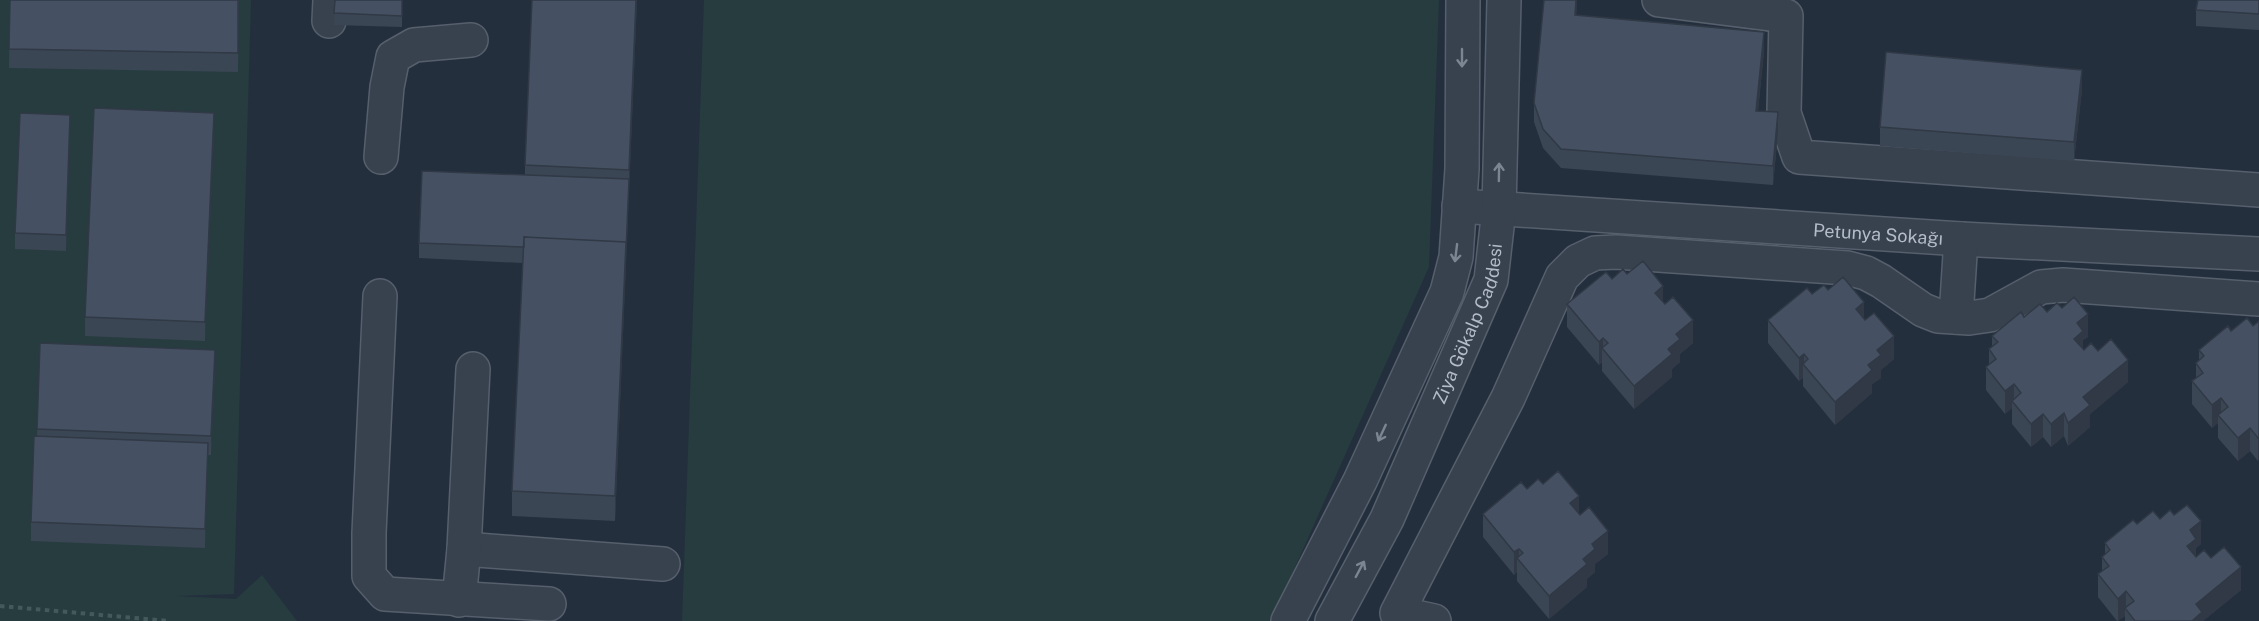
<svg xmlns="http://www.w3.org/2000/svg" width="2259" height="621" viewBox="0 0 2259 621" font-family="'Public Sans',sans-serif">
	<rect width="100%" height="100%" fill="#242f3e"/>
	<path fill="#263c3f" d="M0,0H251L234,594L176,596L236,599L262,575L297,621H0Z
		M704,0H1439L1429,267L1271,621H682Z"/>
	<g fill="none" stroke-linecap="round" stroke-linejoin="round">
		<g stroke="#565f6c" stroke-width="36">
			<g id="minor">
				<path d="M1659,0L1786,16L1784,113L1799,157L2259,190"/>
				<path d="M329,21L330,0"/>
				<path d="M381,157L387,87L393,57L414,45L471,40"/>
				<path id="s1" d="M1459,206L1961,239L2259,254"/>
				<path d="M380,296L369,533V576L385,594L549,604"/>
				<path d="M1956,317L1961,239"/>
				<path d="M464,549L663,564"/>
				<path d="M459,600L464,549L473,369"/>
				<path d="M1288,621L1360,481L1447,292L1456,257L1462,169L1463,0"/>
				<path id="s2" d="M1332,621L1387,519L1491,280L1499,209L1504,0"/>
				<path d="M1434,621L1397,613L1508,398L1562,277L1578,261L1595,253L1616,252L1847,268L1866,273L1881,281L1923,310L1938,316L1969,318L1990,315L2041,287L2063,285L2259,299"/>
			</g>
		</g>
		<path stroke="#44595c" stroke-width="4" stroke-dasharray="4.5 4.5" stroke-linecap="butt" d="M0,606L169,621"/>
		<use href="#minor" stroke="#38414e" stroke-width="33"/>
	</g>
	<path fill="#3b4654" d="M10,0H239L238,72L9,68Z
		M335,0H402V27L334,25Z
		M637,0L615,521L512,516V491L523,263L419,258V243L525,175V165Z
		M1577,0L1576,15L1764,51L1758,111L1778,132L1773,185L1561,168L1543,148L1534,122V103Z
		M2259,0V30L2196,26V10Z
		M2082,89L2074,161L1880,146V127Z
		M70,131L66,251L15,249V233Z
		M214,132L205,341L85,336V317Z
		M1627,274L1663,303L1693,343L1680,354V362L1672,369V377L1634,409L1602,371V362L1599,365L1567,327V304L1612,279Z
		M1828,290L1864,319L1894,359L1881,370V378L1872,384V393L1835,425L1803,386V378L1799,381L1768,343V320L1812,294Z
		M2047,312L2088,337L2083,340V350L2098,351L2128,382L2090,414V427L2068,446L2064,436L2051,447L2043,437L2031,447L2012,424V408L2005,414L1986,390V367L1989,364V349L1992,347V336L2024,317Z
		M2259,321L2258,461L2250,451L2238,461L2218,438V423L2212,428L2192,404V381L2196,379V363L2199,361V350L2231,331L2253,326Z
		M40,343L215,369L211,455H208L205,548L31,541V522L37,436Z
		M1543,484L1579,513L1608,554L1595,564V572L1587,579V587L1549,619L1517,581V572L1514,575L1483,537V514L1527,489Z
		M2160,519L2201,544L2196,548V557L2211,558L2241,590L2203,621H2125V616L2117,621L2098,597V574L2102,572V557L2105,554V543L2137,524Z"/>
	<path fill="#303945" d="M636,0H637L629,195V170Z
		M1576,0H1577V8L1575,34Z
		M1764,32V51L1756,130V111Z
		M2082,70V89L2074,161V142Z
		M1778,112V132L1773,185V166Z
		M214,113V132L205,341V322Z
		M70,115V131L66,251V235Z
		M629,179L626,267L615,521V496Z
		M1663,286V309L1655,293Z
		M1864,302V324L1856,309Z
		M2088,314V337L2083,340V354L2074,339L2077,323Z
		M1693,320V343L1680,354V362L1672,369V377L1634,409V386L1668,349L1676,334Z
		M1894,336V359L1881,370V378L1872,384V393L1835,425V402L1868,365L1877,350Z
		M1603,338V349L1602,348V362L1599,365V342Z
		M215,350V369L211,455V436Z
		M1804,354V365L1803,364V378L1799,381V358Z
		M2128,360V382L2090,414V427L2068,446V423L2083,397Z
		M2014,384V403L2012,401V408L2005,414V391Z
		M2221,398V418L2218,415V423L2212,428V405Z
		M2064,413V436L2051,447V424Z
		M2043,414V437L2031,447V424Z
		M2250,428V451L2238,461V438Z
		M2259,437V459L2258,461V438Z
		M208,443V462L205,548V529Z
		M1579,496V519L1570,503Z
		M2201,521V544L2196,548V561L2187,546L2190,530Z
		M1608,531V554L1595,564V572L1587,579V587L1549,619V596L1583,559L1592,544Z
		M1519,549V559L1517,558V572L1514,575V552Z
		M2241,567V590L2203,621H2192L2196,604Z
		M2126,591V610L2125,608V616L2118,621V599Z"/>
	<path fill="#455162" stroke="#303945" stroke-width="1.5" d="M10,0H238V53L9,49Z
		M335,0H402V16L334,13Z
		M532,0H636L629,170L525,165Z
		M1544,0H1576L1575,15L1764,32L1756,111L1778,112L1773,166L1561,149L1543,129L1534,103Z
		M2198,0H2259V14L2196,10Z
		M1886,52L2082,70L2074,142L1880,127Z
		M94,108L214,113L205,322L85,317Z
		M20,113L70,115L66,235L15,233Z
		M422,171L629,179L626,251V242L524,237V247L419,243Z
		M524,237L626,242L615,496L512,491Z
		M1643,261L1663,286L1655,293L1665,304L1673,297L1693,320L1676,334L1680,339L1668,349L1672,354L1634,386L1602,348L1608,343L1603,338L1599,342L1567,304L1606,272L1612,279L1623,269L1627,274Z
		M1843,277L1864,302L1856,309L1865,320L1874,313L1894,336L1877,350L1881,355L1868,365L1872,370L1835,402L1803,364L1808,359L1804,354L1799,358L1768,320L1807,288L1812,294L1824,285L1828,290Z
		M2074,297L2088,314L2077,323L2083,331L2074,339L2084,350L2091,343L2098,351L2111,339L2128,360L2083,397L2090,405L2068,423L2064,413L2051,424L2043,414L2031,424L2012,401L2021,393L2014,384L2005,391L1986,367L1996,359L1989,349L1998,342L1992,336L2021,312L2024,317L2040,304L2047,312L2057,303L2062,308Z
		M2247,318L2253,326L2259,321V437L2258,438L2250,428L2238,438L2218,415L2228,407L2221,398L2212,405L2192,381L2203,373L2196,363L2204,356L2199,350L2228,326L2231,331Z
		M40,343L215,350L211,436L37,429Z
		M34,436L208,443L205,529L31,522Z
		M1558,471L1579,496L1570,503L1580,515L1589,507L1608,531L1592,544L1595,549L1583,559L1587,564L1549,596L1517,558L1523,553L1519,549L1514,552L1483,514L1521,482L1527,489L1538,479L1543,484Z
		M2187,505L2201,521L2190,530L2196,539L2187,546L2196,557L2204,550L2211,558L2224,547L2241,567L2196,604L2202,612L2192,621H2135L2125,608L2134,601L2126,591L2118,599L2098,574L2109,566L2102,557L2110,550L2105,543L2133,520L2137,524L2153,511L2160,519L2170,510L2174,515Z"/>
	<defs><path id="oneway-shaft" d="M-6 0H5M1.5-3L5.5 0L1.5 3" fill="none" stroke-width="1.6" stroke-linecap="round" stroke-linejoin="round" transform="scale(1.5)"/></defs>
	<g stroke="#7c8592">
		<use href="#oneway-shaft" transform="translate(1462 58) rotate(90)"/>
		<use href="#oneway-shaft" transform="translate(1499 172) rotate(-89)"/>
		<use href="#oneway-shaft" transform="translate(1456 253) rotate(97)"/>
		<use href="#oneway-shaft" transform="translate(1382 433) rotate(115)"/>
		<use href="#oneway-shaft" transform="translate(1360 569) rotate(-62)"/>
	</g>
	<g text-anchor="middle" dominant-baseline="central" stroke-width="4.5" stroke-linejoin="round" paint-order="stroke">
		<g font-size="18" fill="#b4bcc9" stroke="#1d2633">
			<text stroke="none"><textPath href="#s1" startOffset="420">Petunya Sokağı</textPath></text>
			<text stroke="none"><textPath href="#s2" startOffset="328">Ziya Gökalp Caddesi</textPath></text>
		</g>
	</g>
</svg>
